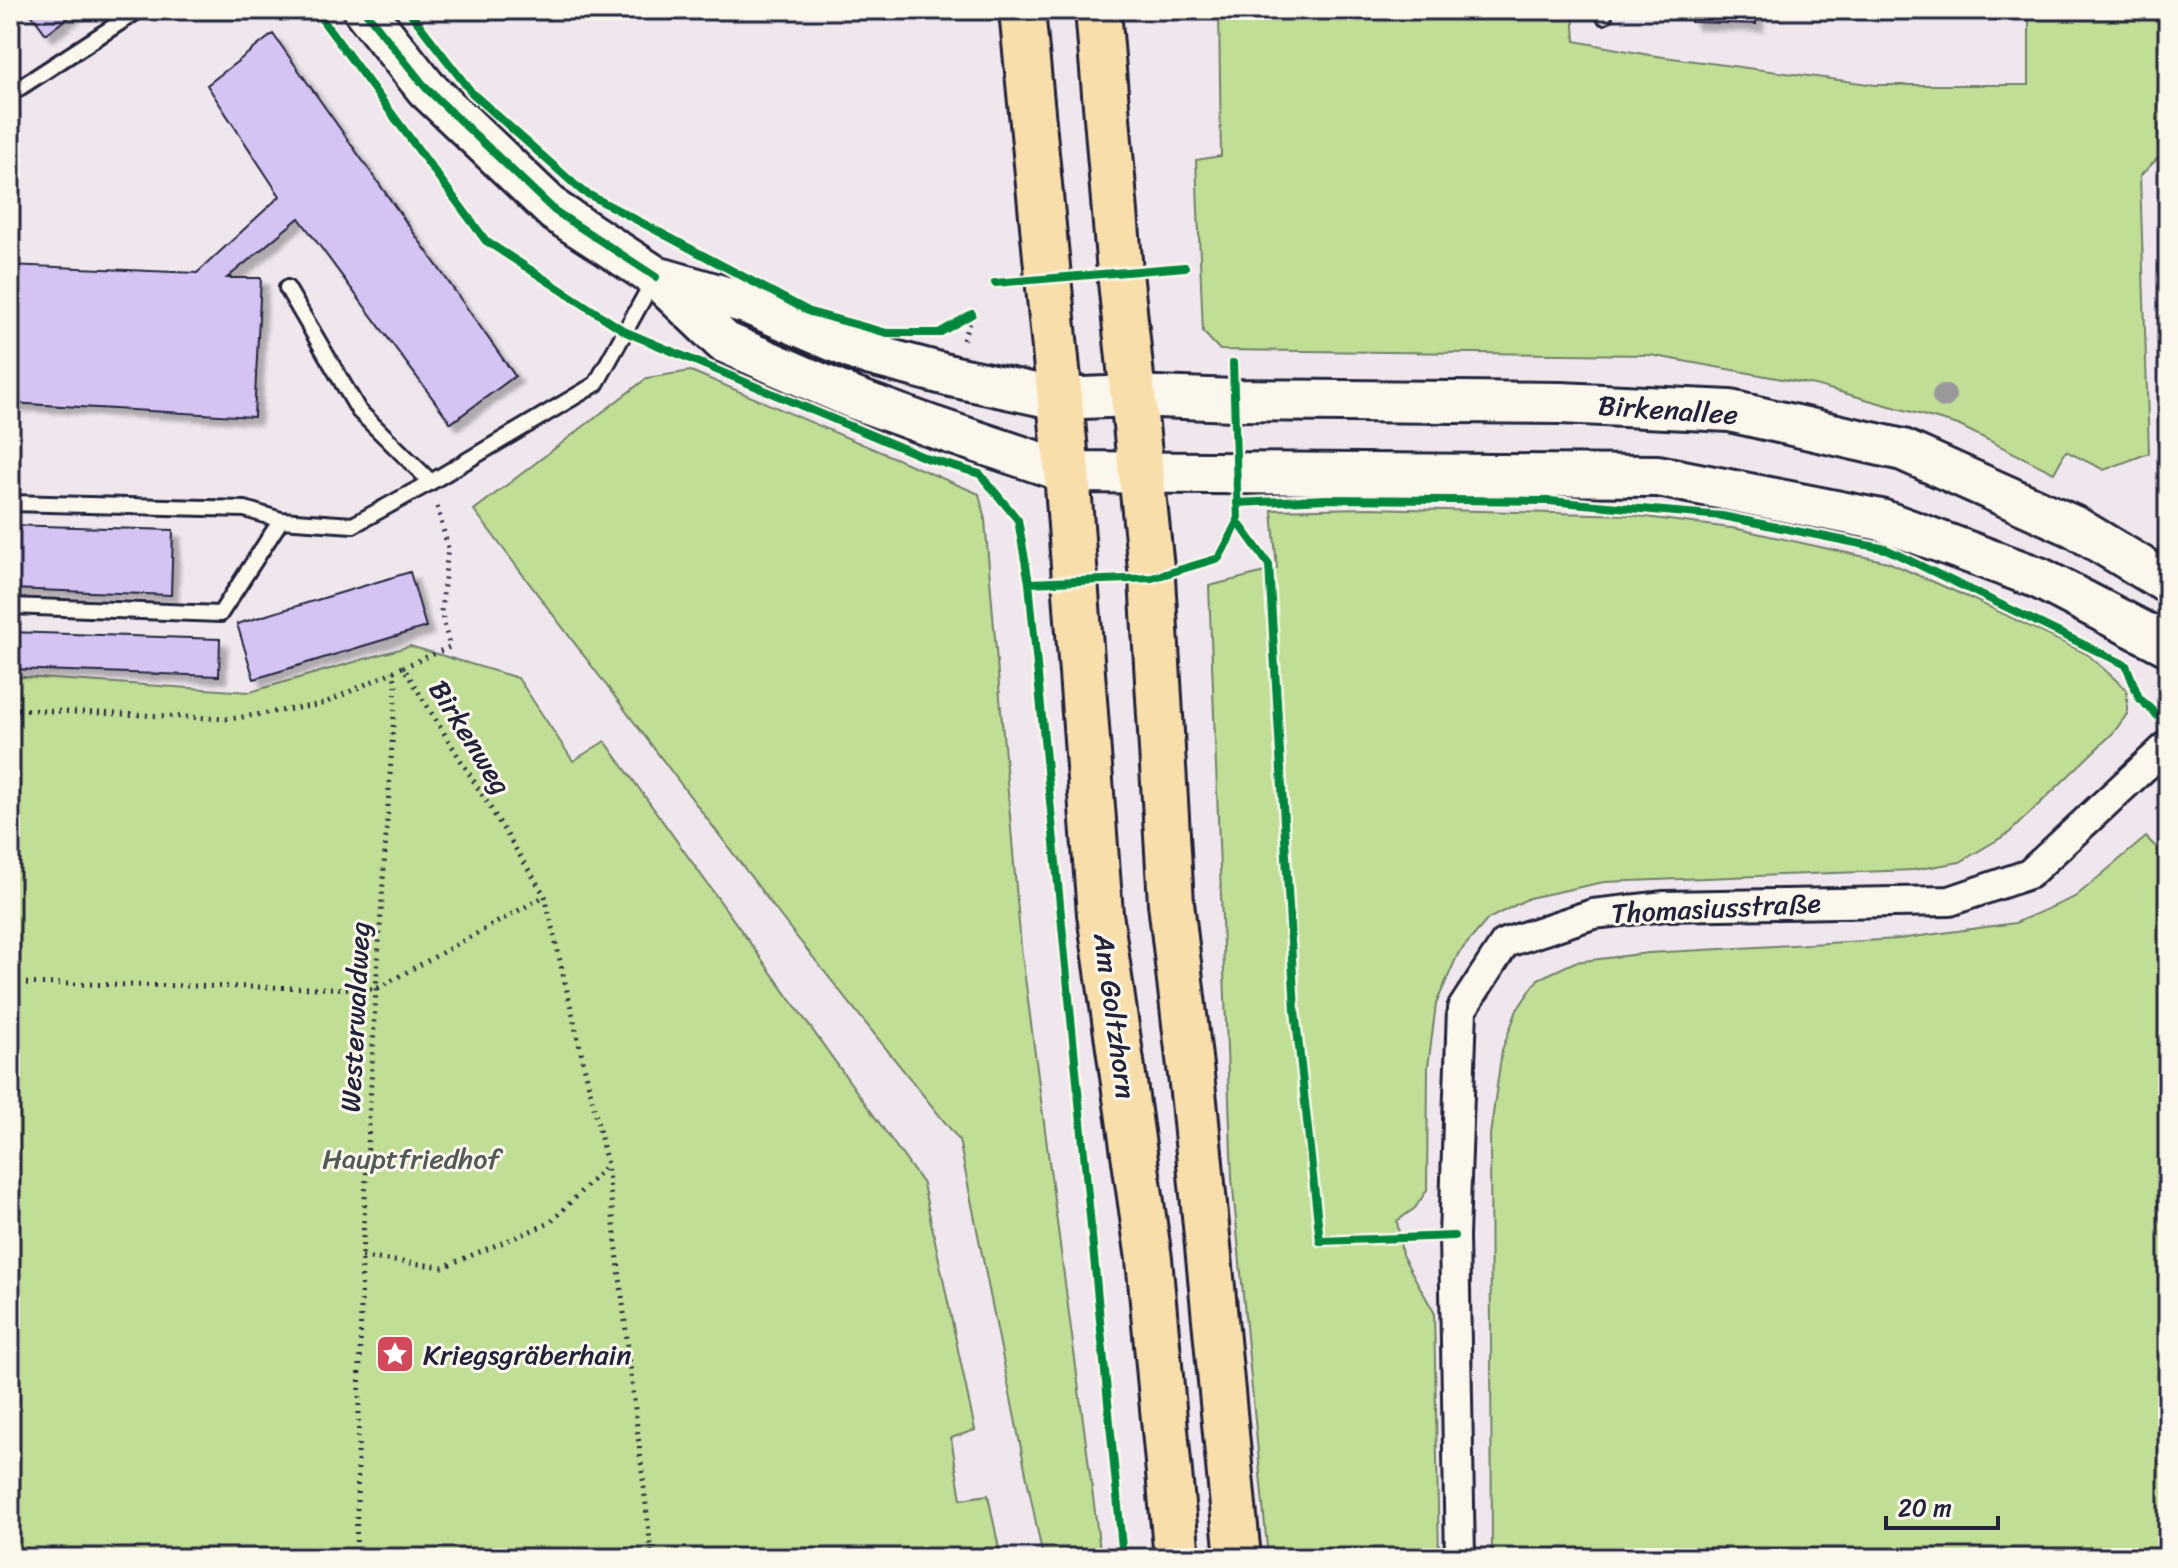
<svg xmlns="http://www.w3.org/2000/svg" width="2178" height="1568" viewBox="0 0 2178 1568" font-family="Sriracha,sans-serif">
	<defs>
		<filter id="shadow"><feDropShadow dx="7" dy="7" stdDeviation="2" flood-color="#0004"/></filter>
	</defs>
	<rect width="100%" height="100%" fill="#f0e7ee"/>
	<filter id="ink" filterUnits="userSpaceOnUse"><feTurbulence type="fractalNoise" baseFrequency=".0125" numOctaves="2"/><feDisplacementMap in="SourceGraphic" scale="16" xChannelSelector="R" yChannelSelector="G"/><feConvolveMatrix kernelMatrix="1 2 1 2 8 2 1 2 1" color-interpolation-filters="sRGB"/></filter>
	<g filter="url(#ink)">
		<path fill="#c0de96" stroke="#718068" stroke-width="2" d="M1219,10H1573L1575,41L1649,55L1876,85H2029V10H2168V148L2140,176L2149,453L2104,470L2066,451L2054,473L1958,425L1815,385L1650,355L1220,350L1203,332L1196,160L1221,156Z
			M691,371L979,494L985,520L1021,947L1101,1558H1043L959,1140L788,926L474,510L647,378Z
			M1369,508L1630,515L1738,529L1888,562L1979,602L2087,654L2127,690V714L2114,732L2009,833L1960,862L1913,870L1604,882L1529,898L1488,919L1458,954L1436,1004L1428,1067L1427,1190L1415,1208L1397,1221L1402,1255L1434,1312L1439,1558H1268L1232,1178L1209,586L1277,569L1272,510Z
			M410,646L518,678L573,761L605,741L923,1184L975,1430L951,1438L961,1499L988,1495L1001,1558H10V676L250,692Z
			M2146,837L2168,859V1558H1492L1490,1135L1502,1050L1517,1010L1538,979L1575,962L1648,953L1899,939L2015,923L2075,897Z"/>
		<path fill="#d5c3f4" stroke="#22223b" stroke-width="2" filter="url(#shadow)" d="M28,10H78L46,34Z
			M1690,10H1756V24L1691,22Z
			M273,34L515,376L451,423L299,218L227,278H261L254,417L10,403V265L197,273L280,196L207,85Z
			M10,525L173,530L171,595L10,589Z
			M410,572L426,627L254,679L237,624Z
			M10,632L220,639L219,676L10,669Z"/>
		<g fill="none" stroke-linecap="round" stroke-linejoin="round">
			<g stroke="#22223b" stroke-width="20">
				<path id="lane" d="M1603,10L1604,16
					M10,94L139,10
					M287,288L359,411L431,482
					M10,503L245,509L281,520L353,525L431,482L596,384L653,281
					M10,606L220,614L281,520"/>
			</g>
			<g stroke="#22223b" stroke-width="34">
				<path id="street" d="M1460,1558L1454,1236L1462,1009L1505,943L1593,914L1665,906L1950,901L2029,874L2168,745"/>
			</g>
			<g stroke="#22223b" stroke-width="46">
				<path id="secondary" d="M364,10L426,88L555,211L656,277L724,342L853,398L933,427L1067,472L1658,476L1881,520L2039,578L2168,645
					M663,279L746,303L860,352L951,376L1058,399L1132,396L1234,400L1560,403L1730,411L1903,450L2075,527L2168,583"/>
			</g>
			<g stroke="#22223b" stroke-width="50">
				<path id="primary" d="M1022,10L1067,472L1100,914L1149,1259L1177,1558
					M1098,10L1120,272L1152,578L1171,903L1194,1101L1238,1558"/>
			</g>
			<path stroke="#22223b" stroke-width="5" stroke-dasharray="2 6" stroke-linecap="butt" d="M963,340L972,314
				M403,667L450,647L441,612L448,548L437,506
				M10,709L230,719L323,704L403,667L545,896L607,1164L652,1558
				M10,983L376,989L545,896
				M362,1257L443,1267L550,1223L607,1165
				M356,1558L362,1257L376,989L396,684L393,671"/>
			<use href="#lane" stroke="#fbf7ec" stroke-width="14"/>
			<use href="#street" stroke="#fbf7ec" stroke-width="28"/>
			<use href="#secondary" stroke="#fbf7ec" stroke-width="40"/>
			<use href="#primary" stroke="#f8deab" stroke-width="44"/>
			<g stroke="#fbf7ec" stroke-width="13">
				<path id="cycleway" d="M315,10L486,241L626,332L926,458L980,474L1018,520L1029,583L1123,1558
					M364,10L426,88L555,211L656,277
					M408,10L472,93L582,191L810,312L887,333H939L972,314
					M995,283L1185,267
					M1237,503L1326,499L1549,501L1722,516L1886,549L2126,665L2139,698L2168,726
					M1238,522L1269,565L1295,1010L1320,1241L1454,1236
					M1029,583L1152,578L1219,558L1238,522L1233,363"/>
			</g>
			<use href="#cycleway" stroke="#00873e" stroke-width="8"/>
		</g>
		<circle fill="#99999a" cx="1944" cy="396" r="12"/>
	</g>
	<defs>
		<g id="sight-square" transform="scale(2)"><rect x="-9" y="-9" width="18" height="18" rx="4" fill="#d1495b" stroke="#fbf7ec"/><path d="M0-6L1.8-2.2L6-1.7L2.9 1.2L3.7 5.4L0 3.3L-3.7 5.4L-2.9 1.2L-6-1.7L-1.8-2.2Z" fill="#fff"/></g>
	</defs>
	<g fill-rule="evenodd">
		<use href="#sight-square" x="395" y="1354"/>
	</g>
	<g text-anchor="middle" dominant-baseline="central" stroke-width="6" stroke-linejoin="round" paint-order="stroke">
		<g font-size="28" fill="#22223b" stroke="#fbf7ec">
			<text transform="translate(1668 410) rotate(4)">Birkenallee</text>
			<text transform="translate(470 737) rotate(58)">Birkenweg</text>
			<text transform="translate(1716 908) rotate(-3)">Thomasiusstraße</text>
			<text transform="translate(1115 1016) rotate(82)">Am Goltzhorn</text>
			<text transform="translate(355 1017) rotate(-87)">Westerwaldweg</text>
		</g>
		<g font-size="28" fill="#515a56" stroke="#fbf7ec">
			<text x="411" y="1158">Hauptfriedhof</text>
		</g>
		<g font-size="28" fill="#22223b" stroke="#fbf7ec" text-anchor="start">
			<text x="423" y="1354">Kriegsgräberhain</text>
		</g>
	</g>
	<rect width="2178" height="1568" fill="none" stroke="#fbf7ec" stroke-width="40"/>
	<rect x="20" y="20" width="2138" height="1528" fill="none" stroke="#22223b" stroke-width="3" filter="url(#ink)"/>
	<path d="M1886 1516v12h112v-12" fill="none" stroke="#22223b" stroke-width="4"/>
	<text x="1898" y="1516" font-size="24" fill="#22223b" stroke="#fbf7ec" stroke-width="6" paint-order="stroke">20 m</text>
</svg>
